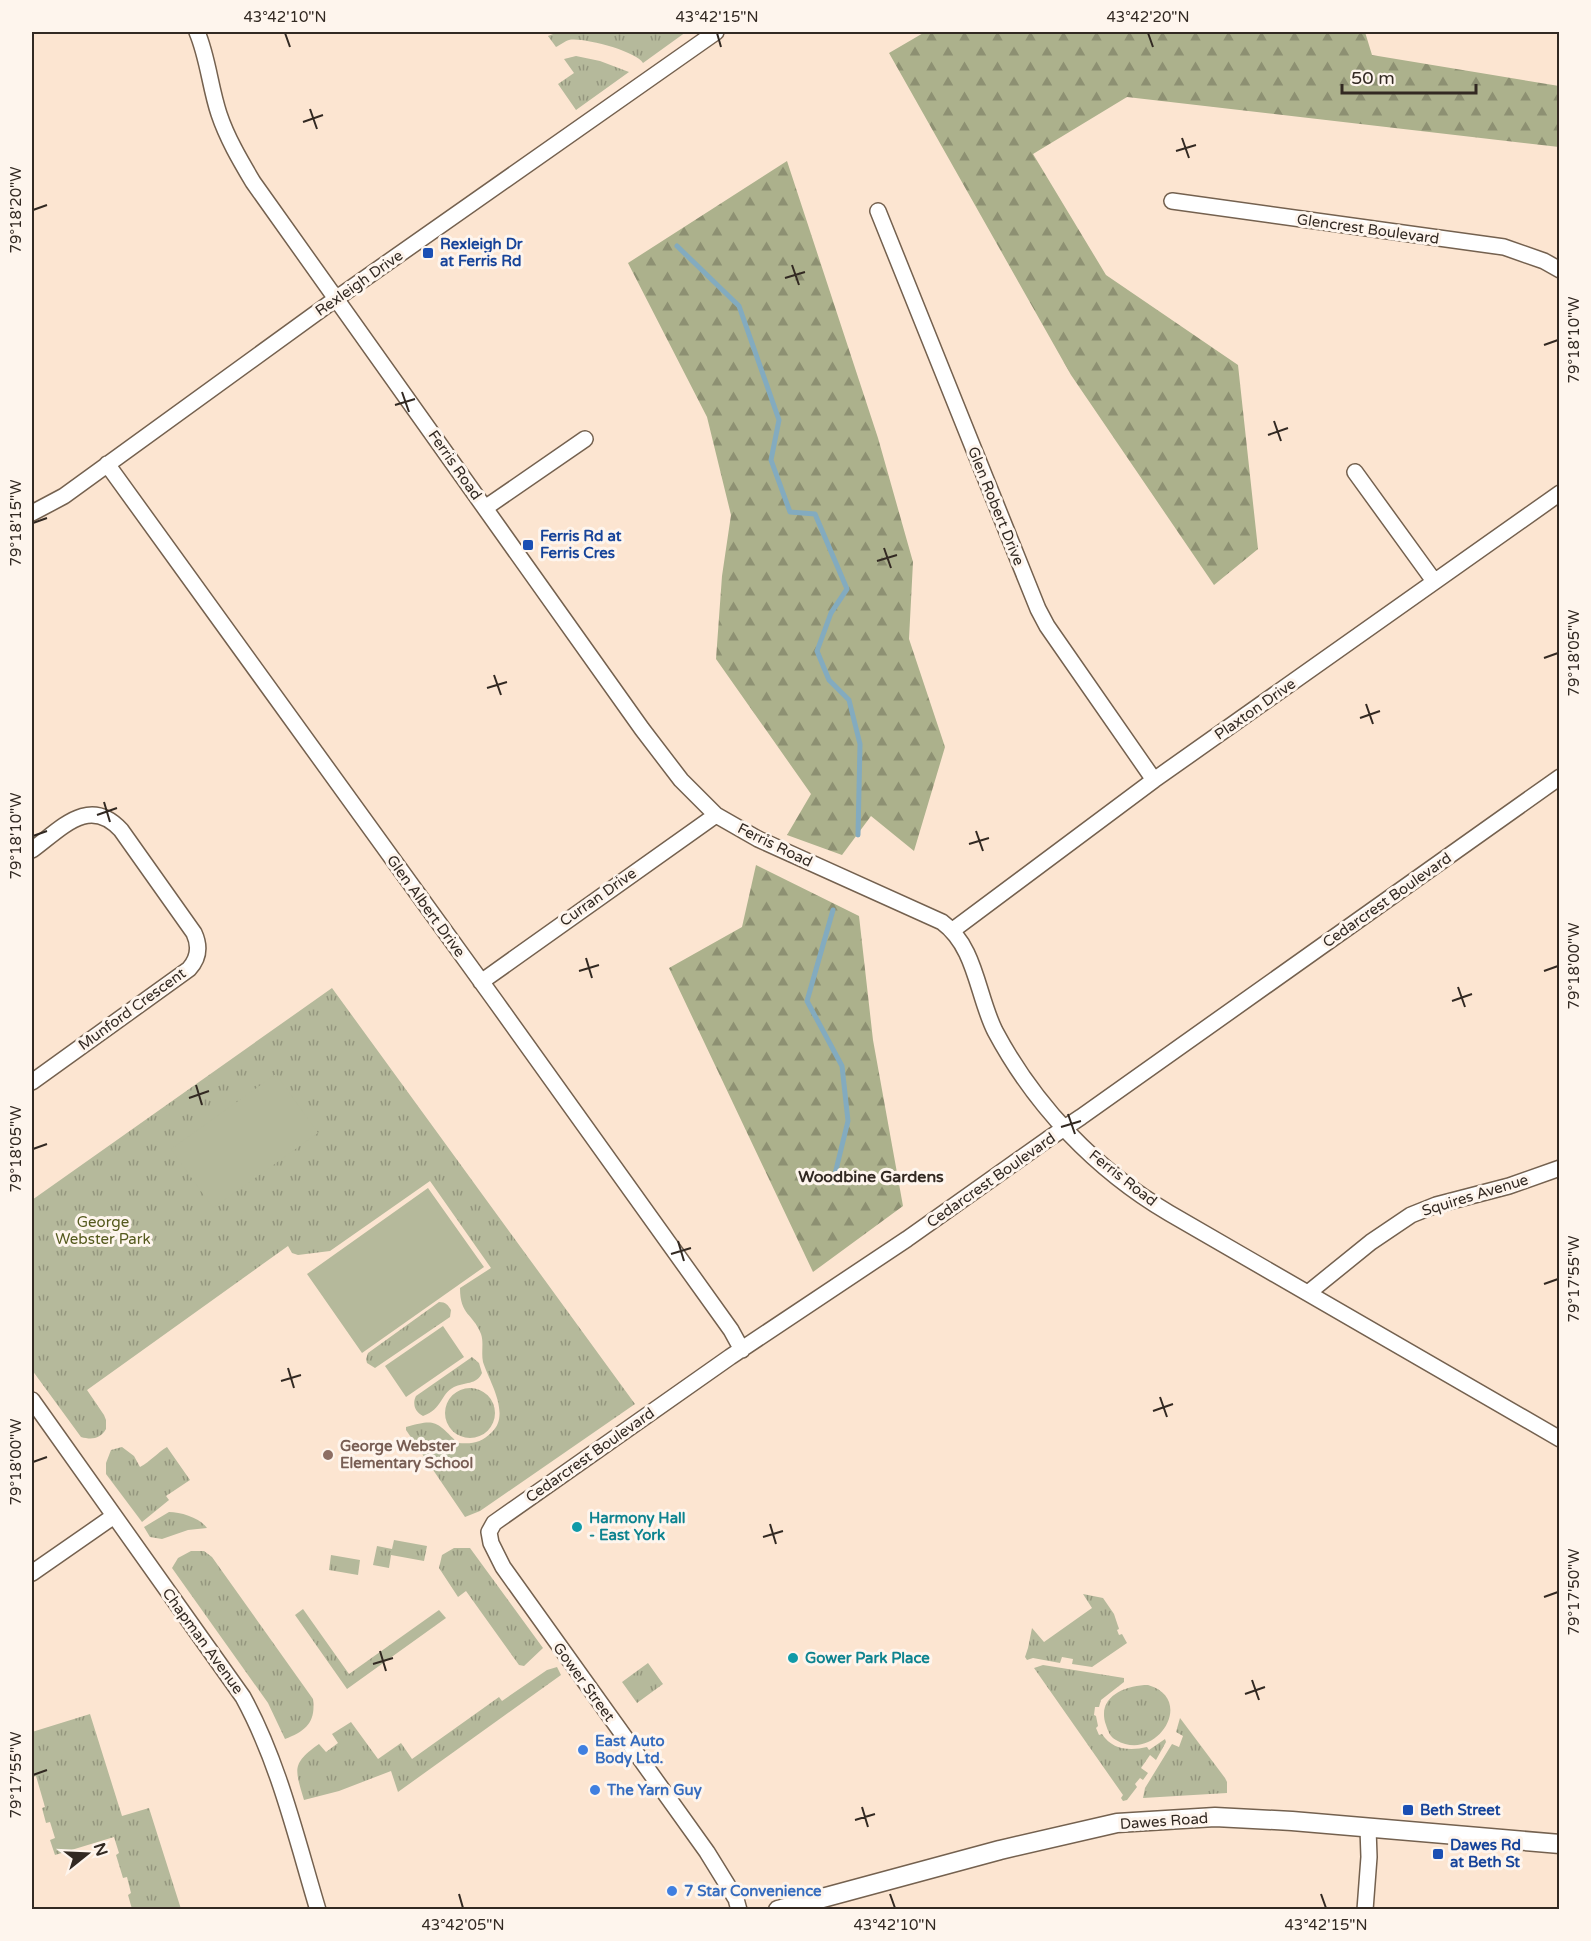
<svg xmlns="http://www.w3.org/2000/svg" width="1591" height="1941" viewBox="0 0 1591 1941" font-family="'Varela Round',sans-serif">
	<defs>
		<pattern id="grass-tufts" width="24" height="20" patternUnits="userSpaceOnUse" patternTransform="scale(1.5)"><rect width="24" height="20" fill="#b5b99b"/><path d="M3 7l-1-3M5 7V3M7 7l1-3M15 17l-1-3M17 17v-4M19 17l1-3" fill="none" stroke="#94967e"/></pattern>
		<pattern id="forest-firs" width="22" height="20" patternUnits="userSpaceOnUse" patternTransform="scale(1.5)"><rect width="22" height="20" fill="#acb18c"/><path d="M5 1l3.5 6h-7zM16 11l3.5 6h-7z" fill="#8d9072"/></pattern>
	</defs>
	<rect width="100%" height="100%" fill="#fce5d1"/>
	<path fill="url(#grass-tufts)" d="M558,32H686L643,63C636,51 582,37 569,40C565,41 560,45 556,47L548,36Z
		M576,56L600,61L629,72L576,110L558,84L574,73L564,59Z
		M332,988L635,1404L480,1511L465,1517L406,1430V1427C437,1418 436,1422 458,1443C473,1444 481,1443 492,1432C511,1414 489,1381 483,1362C481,1353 484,1342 481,1334C473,1313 460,1316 460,1288L491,1268L430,1181L330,1251L298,1255L292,1253L288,1246L87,1390L104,1415L106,1420V1429C100,1439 92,1440 81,1437L32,1370V1200Z
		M439,1302C446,1302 448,1305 451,1310L450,1317L375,1368L367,1363L366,1359L368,1353Z
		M472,1357L479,1363L482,1373C477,1385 464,1382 454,1387C440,1394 443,1409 423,1416C415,1412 412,1404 416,1396Z
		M445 1413a25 25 0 1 1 50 0a25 25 0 1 1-50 0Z
		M122,1447L134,1456L140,1467C151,1461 157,1453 167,1447L190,1480L166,1496L169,1500L142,1522L106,1474V1463L111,1450Z
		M169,1512C181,1512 200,1518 207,1528L188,1530L162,1539L150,1537L144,1527Z
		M394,1540L427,1546L424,1561L391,1555L389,1568L373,1565L377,1546L392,1549Z
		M454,1548H470L543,1648L524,1666L519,1665L466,1591L458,1597L439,1568L442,1555Z
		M191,1551H204L212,1557L313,1699C316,1722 306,1731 285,1739L268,1703L172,1568L178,1558Z
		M331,1555L360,1560L358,1575L329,1570Z
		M1083,1594L1103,1598L1114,1614L1119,1629L1117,1630L1119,1635L1122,1634L1127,1643L1092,1667L1072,1664L1073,1659L1062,1657L1060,1663L1033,1658L1027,1660L1025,1657L1028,1648L1032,1628L1044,1642L1092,1608Z
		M303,1609L349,1674L439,1610L446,1618L347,1689L295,1615Z
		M648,1663L663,1684L637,1703L622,1682Z
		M1043,1665L1124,1678V1682L1101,1700L1099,1707H1095L1094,1715L1096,1716L1098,1726L1096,1728L1099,1735L1102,1734C1112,1750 1130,1751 1147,1747L1149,1750L1165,1739L1166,1742L1156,1760L1150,1755L1141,1768L1148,1773L1143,1780L1140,1778L1135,1784L1137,1787L1127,1800L1123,1801L1121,1798L1123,1795L1034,1668Z
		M557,1667L561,1675L398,1792L391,1771L339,1791L304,1800C295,1769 291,1764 319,1744L326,1752L338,1743L332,1734L351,1722L378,1759L401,1743L412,1759L499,1697L502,1701L547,1670Z
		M1148,1685C1197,1699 1156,1764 1116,1740C1110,1737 1108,1731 1106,1725C1096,1697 1125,1685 1148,1685Z
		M90,1714L122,1816L149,1808L181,1909H132L128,1895L131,1893L127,1877L123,1878L116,1855L119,1853L114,1837L55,1855L50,1840L55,1838L50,1822L46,1823L42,1808L45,1807L36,1776L33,1777L32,1773V1732Z
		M1180,1718L1225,1778L1227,1782V1793L1143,1798L1145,1788L1172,1744L1179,1747L1183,1736L1176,1732Z"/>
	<path fill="url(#forest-firs)" d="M925,32H1365L1372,55L1559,86V147L1127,97L1033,154L1106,275L1238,365L1258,549L1214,585L1071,375L889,53Z
		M787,161L878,438L913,562L909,639L945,747L914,851L871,816L842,855L787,835L811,794L716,659L722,576L731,515L707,417L628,263Z
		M756,865L859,916L873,1040L903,1206L813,1272L669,968L742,927Z"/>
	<path fill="#b5b99b" d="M276,1074L318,1133L213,1208L171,1149Z
		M428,1188L484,1267L362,1353L307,1274Z
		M443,1326L464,1357L406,1397L385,1366Z"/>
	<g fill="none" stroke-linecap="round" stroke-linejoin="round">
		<path stroke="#83abbf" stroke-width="5" d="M677,246L739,306L779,420L771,460L790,512L815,514L847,589L831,613L817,651L829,680L849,700L860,744L858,835
			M833,1182L848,1121L842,1066L807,1001L833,910"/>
		<g stroke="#74614f" stroke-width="18">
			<path id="minor" d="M197,32C208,58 210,87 219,114C227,138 240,160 253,182L642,729L681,780L716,815L758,839L942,922C976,947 977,995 995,1031C1035,1106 1096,1170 1169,1213L1560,1439
				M1172,201L1504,247L1544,261L1560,270
				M878,211L1038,609L1047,626L1154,780
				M107,464L496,1002L731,1330L742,1350
				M1355,472L1434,581
				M485,508L585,439
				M32,513L64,496L337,298L716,32
				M32,850C61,829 89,795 121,830L194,933C200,946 199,958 189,969L32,1082
				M953,930L1154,780L1560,493
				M481,982L716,815
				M1308,1293L1371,1242L1411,1215L1436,1205L1509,1186L1560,1168
				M32,1400L243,1697C279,1763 296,1837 318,1910
				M32,1573L114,1516
				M739,1910L736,1899L707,1852L503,1567L491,1543L489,1532L494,1523L730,1357L907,1239L1048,1139L1081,1117L1560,777
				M1365,1910L1369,1857L1368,1828"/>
		</g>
		<g stroke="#74614f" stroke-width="21">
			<path id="tertiary" d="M778,1910L1000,1850L1117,1823L1215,1817L1292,1821L1560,1844"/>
		</g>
		<use href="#minor" stroke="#fff" stroke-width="15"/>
		<use href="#tertiary" stroke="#fff" stroke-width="18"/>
	</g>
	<path fill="none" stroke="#322922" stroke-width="2" d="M285,33L290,47M717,33L721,47M1148,33L1153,47M310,109L317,129M303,122L323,115M1182,138L1189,158M1176,151L1196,145M33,210L47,205M792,265L799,285M785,278L805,272M1544,345L1558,340M402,392L409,412M395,405L415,399M1274,421L1281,441M1268,435L1288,428M33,523L47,518M884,548L891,568M877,561L897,555M1544,658L1558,653M494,675L501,695M487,688L507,682M1366,704L1373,724M1360,718L1380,711M104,802L110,822M97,815L117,808M976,831L983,851M33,836L47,831M969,844L989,838M586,958L592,978M579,971L599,965M1544,971L1558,966M1458,987L1465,1007M1452,1001L1472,994M196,1085L202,1105M189,1098L209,1091M1068,1114L1075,1134M1061,1127L1081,1121M33,1149L47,1144M678,1241L684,1261M671,1254L691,1248M1544,1284L1558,1279M288,1368L294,1388M281,1381L301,1375M1160,1397L1167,1417M1153,1411L1173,1404M33,1462L47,1457M770,1524L776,1544M763,1537L783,1531M1544,1597L1558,1592M380,1651L386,1671M373,1664L393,1658M1252,1680L1259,1700M1245,1694L1265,1687M33,1775L47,1770M862,1807L868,1827M855,1820L875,1814M459,1894L463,1908M890,1894L895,1908M1321,1894L1326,1908"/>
	<g fill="#1a4fb4" stroke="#fef5ed" stroke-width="2">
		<rect x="422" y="247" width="12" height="12" rx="3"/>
		<rect x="522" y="539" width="12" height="12" rx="3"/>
		<rect x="1402" y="1804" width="12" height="12" rx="3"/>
		<rect x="1432" y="1848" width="12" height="12" rx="3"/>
	</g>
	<circle fill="#8d6e63" stroke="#fef5ed" stroke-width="2" cx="328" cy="1455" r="6"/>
	<g fill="#0f9aa8" stroke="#fef5ed" stroke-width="2">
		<circle cx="577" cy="1527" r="6"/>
		<circle cx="793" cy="1658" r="6"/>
	</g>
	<g fill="#3f7fe0" stroke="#fef5ed" stroke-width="2">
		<circle cx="583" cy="1750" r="6"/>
		<circle cx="595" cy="1790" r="6"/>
		<circle cx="672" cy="1891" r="6"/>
	</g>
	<g text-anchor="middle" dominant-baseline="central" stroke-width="6" stroke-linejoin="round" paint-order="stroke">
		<g font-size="15" fill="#322922" stroke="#fef5ed">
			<text transform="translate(1368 229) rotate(8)">Glencrest Boulevard</text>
			<text transform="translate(359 283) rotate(-35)">Rexleigh Drive</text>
			<text transform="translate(455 465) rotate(55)">Ferris Road</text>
			<text transform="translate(996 506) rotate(68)">Glen Robert Drive</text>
			<text transform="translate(1255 709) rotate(-35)">Plaxton Drive</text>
			<text transform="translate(775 845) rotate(26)">Ferris Road</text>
			<text transform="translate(598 897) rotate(-35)">Curran Drive</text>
			<text transform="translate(1387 900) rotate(-35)">Cedarcrest Boulevard</text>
			<text transform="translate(426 906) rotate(54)">Glen Albert Drive</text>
			<text transform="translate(132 1009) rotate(-36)">Munford Crescent</text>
			<text transform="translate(1123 1178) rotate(38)">Ferris Road</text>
			<text transform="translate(991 1180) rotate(-35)">Cedarcrest Boulevard</text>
			<text transform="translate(1475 1195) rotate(-17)">Squires Avenue</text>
			<text transform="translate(590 1455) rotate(-35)">Cedarcrest Boulevard</text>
			<text transform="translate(203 1641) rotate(54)">Chapman Avenue</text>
			<text transform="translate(584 1682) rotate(54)">Gower Street</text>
			<text transform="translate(1164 1821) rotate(-4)">Dawes Road</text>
		</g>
		<g font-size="15" font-weight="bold" fill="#164399" stroke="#fef5ed" text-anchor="start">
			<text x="440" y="244">Rexleigh Dr<tspan x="440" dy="17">at Ferris Rd</tspan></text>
			<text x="540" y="536">Ferris Rd at<tspan x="540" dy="17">Ferris Cres</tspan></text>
			<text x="1420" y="1810">Beth Street</text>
			<text x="1450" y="1845">Dawes Rd<tspan x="1450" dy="17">at Beth St</tspan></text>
		</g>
		<g font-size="15" fill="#54591d" stroke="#fef5ed">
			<text x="103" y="1222">George<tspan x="103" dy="17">Webster Park</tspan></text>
		</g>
		<g font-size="15" font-weight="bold" fill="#785e54" stroke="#fef5ed" text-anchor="start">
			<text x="340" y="1446">George Webster<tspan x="340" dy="17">Elementary School</tspan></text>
		</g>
		<g font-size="15" font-weight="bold" fill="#0d838f" stroke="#fef5ed" text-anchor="start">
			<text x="589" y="1518">Harmony Hall<tspan x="589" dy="17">- East York</tspan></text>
			<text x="805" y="1658">Gower Park Place</text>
		</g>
		<g font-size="15" font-weight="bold" fill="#366cbe" stroke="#fef5ed" text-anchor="start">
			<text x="595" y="1741">East Auto<tspan x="595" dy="17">Body Ltd.</tspan></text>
			<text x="607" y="1790">The Yarn Guy</text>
			<text x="684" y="1891">7 Star Convenience</text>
		</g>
		<g font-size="16" font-weight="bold" fill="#322922" stroke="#fef5ed">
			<text x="871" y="1177">Woodbine Gardens</text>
		</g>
	</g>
	<rect width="1591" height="1941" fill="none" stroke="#fef5ed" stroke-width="66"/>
	<g transform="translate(87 1854) rotate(72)" stroke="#fef5ed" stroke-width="4.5" paint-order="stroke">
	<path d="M0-4.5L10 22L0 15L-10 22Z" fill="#322922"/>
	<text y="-9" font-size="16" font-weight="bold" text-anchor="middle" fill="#322922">N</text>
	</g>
	<path d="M1342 84v9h134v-9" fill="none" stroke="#322922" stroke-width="3"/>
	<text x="1351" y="84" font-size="18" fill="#322922" stroke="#fef5ed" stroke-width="4.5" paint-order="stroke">50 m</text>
	<rect x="33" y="33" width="1525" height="1875" fill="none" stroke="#322922" stroke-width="2"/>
	<g font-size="15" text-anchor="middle" fill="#322922">
		<text x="285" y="22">43°42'10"N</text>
		<text x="717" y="22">43°42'15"N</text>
		<text x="1148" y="22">43°42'20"N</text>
		<text transform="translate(16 210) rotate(-90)" y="5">79°18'20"W</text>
		<text transform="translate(1574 340) rotate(-90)" y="5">79°18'10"W</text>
		<text transform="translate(16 523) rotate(-90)" y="5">79°18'15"W</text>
		<text transform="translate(1574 653) rotate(-90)" y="5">79°18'05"W</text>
		<text transform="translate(16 836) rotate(-90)" y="5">79°18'10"W</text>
		<text transform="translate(1574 966) rotate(-90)" y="5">79°18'00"W</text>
		<text transform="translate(16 1149) rotate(-90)" y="5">79°18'05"W</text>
		<text transform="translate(1574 1279) rotate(-90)" y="5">79°17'55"W</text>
		<text transform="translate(16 1462) rotate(-90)" y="5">79°18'00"W</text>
		<text transform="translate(1574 1592) rotate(-90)" y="5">79°17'50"W</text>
		<text transform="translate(16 1775) rotate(-90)" y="5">79°17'55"W</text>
		<text x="463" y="1930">43°42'05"N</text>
		<text x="895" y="1930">43°42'10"N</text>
		<text x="1326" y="1930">43°42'15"N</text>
	</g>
</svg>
